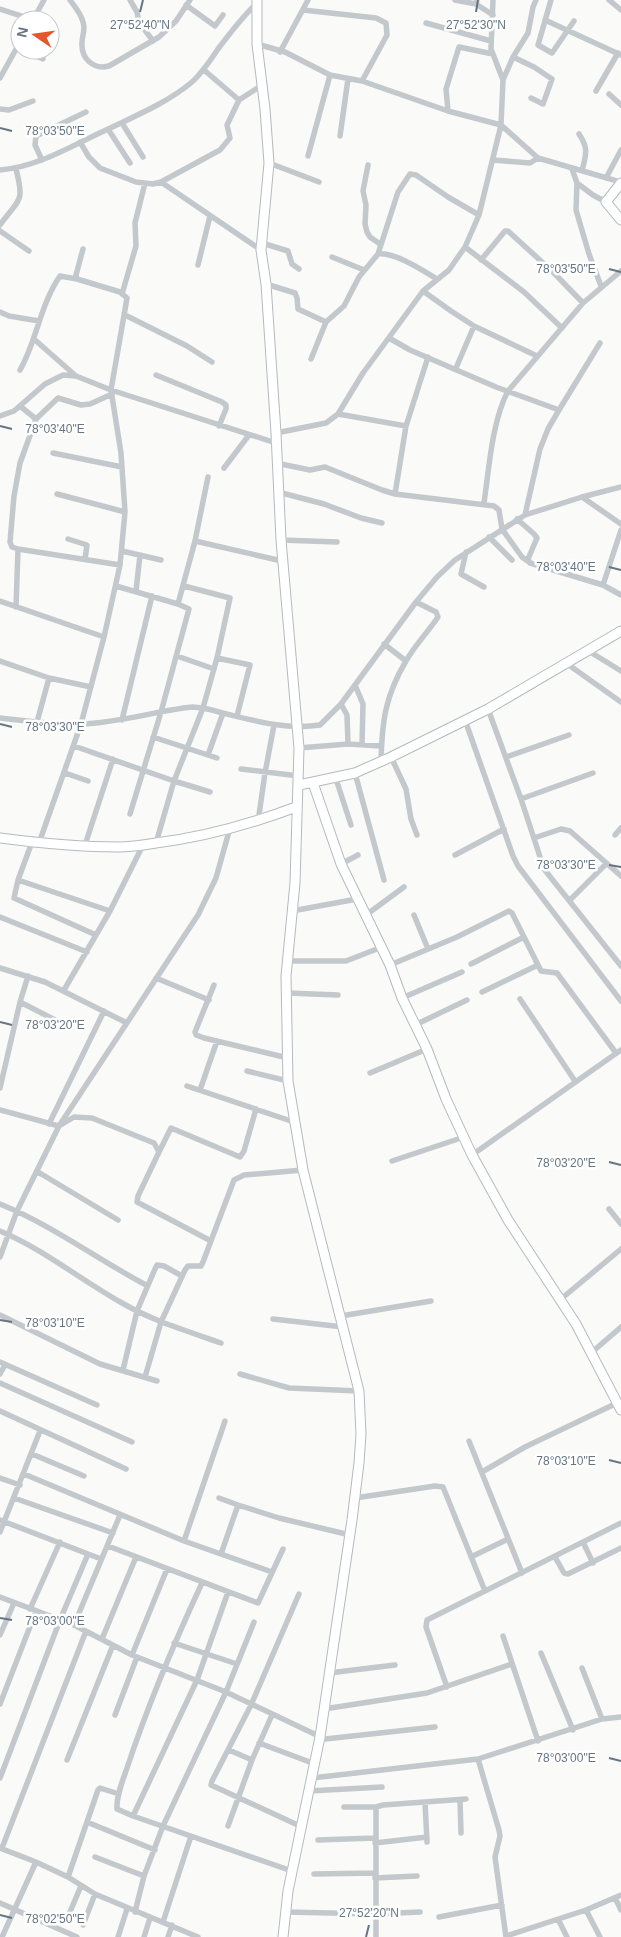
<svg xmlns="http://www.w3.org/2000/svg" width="621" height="1937" viewBox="0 0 621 1937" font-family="Helvetica,sans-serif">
	<rect width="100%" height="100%" fill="#fafaf8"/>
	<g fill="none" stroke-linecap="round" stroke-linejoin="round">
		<g stroke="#b3babf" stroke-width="11">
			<path id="secondary" d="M257,0V44L265,109L269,163L261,250L266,284L276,433L281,540L299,748L295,883L286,976L288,1081L303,1170L359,1391L361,1434L359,1463L352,1520L320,1737L288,1891L283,1937
				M621,183L606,202L621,220
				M313,783L341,864L390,965L402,998L427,1049L446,1099L472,1155L508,1220L576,1324L621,1410
				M299,785L355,773L391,757L488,709L621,631
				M0,838C39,843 79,847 118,847C131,847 144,845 156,843C204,837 251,824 296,807"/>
		</g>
		<path stroke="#c3c8cc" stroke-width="5.5" d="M70,0C76,8 83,17 84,27C84,33 82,38 82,43C81,59 94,70 109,66L159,37L176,21L190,0
			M130,0L137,12L139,22L153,41
			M455,0L476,4
			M477,0L476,4L493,15
			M551,0L538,45L552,53L574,21
			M609,0L621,10
			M186,5L215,26L223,15
			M0,9L34,20
			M303,10L376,18L386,23L387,35L362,81
			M33,20L44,0
			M545,20L621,55
			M426,23L491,41
			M257,44L285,52L330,75L362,81L448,111L501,125L538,158
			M39,50L36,56L43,59
			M280,52L308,0
			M513,57L534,67L552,79L543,104L531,98
			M204,70L239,100
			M0,78L20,42
			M503,80L513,57L528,33L533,7L536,0
			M596,91L618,53
			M609,94L621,105
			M0,109L9,110L33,101
			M448,111L446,89L459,47L493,54
			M122,123L143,157
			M108,129L130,163
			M579,134C589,149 586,154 582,171
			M340,136L348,79
			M80,142L89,157L100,168L136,182L153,184L161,182L220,150L230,138L227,125L239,100L262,85
			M308,156L330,75
			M42,160L35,145L36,136L86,112
			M493,160L530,163L538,158L621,182
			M269,163L319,182
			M368,165L363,191L366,205L365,224L367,232L370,237L380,244
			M572,169L577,183L593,195L606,202
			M0,170C38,167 71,146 106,130C135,116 167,103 192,82C202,73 210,61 218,49C230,33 242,17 257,3
			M606,178L621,150
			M161,182L261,250
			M577,183L576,210L589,254L601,286
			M0,225C19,198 25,204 16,169
			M0,231L29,251
			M262,243L288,251L292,264L299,269
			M465,247L524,292L562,328
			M378,254L398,192L410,174L416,175L448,197L479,215
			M332,257L364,270
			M481,260L505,231H508L553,272L583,303
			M198,265L210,216
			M266,284L295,293L297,298L298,309L326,322
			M423,291L451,311L474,326L537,356
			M122,294L136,246L135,223L145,183
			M0,312L9,316L39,321
			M125,315L187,346L212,362
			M389,338L410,350L496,387L559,410L548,429L540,449L525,515
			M35,340L76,376
			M311,359L326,322L344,306L359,277L378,254C395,252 422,270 437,279
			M456,368L474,326
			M20,370C37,340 40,305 60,276L77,279
			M156,375L222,402L226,405V409L219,426
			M112,394L90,404L81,405L58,398L36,419L20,463L14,496L10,542L12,547L18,549L120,565
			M20,406L36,419
			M559,410L600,343
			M338,414L406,426
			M0,416L14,411L45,384L63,375L76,376L111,390L276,443
			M276,433L326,423L338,414L363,373L423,291L449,270L465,247L479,215L501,125L503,80L491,49L493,0
			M53,453L122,467
			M276,463L310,470L325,467L382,490L395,494L494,506L499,510L502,529L522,557L529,562
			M224,468L249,435
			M278,492L324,504L361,518L382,523
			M57,494L125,512
			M395,494L406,426L428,357
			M582,497L621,524
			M484,503C489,469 492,421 508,391L583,303L621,271
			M517,519L534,534L537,538L528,559L530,563L603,585L621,595
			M489,537L512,560
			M68,539L87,545L85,559
			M281,540L337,542
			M195,541L282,561
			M122,551L161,560
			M466,552L461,574L484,587
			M603,585L621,530
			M116,586L178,604L189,609L161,712L130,814
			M136,591L140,555
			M0,601L104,637
			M178,604L195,541L208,477
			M16,607L18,549
			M384,644L406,661
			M587,650L621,671
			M177,656L214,669
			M217,658L250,665L237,716
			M0,661L49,678L91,687
			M566,663L621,702
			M355,685L363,704L362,745
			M341,704L347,715L348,744
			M488,709L521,799L544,869L621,966
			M0,718C27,721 54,725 81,724C119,723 155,711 192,707L203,708C242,717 281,731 320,725L341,704L416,602L437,577L455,560L525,515L582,497L621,487
			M122,720L152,596
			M465,720L513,856L518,866L621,1001
			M37,722L49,678
			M153,737L217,758
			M74,746L174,781L210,792
			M299,748L348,744L381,746
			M208,755L223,713
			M391,757L406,789L411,819L417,835
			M506,757L569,735
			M381,761C382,722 385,696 406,661C415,645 428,632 438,617L436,612L416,602
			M241,769L299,776
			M65,773L88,781
			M355,773L384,880
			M336,779L351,825
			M521,799L593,773
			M258,822L265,773L274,725
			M615,835L621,828
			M534,838L561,829L570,831L621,876
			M32,842L18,880L14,898L96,935
			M39,843L81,724L104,637L120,565L125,512L121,453L111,390L127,298L120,292L77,279L76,275L83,249
			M156,843L174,781L203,708L217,658L230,598L184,586
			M85,845L113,759
			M455,855L504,829
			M341,864L358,855
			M18,880L110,911
			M570,900L606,864
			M292,911L357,899
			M366,915L404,887
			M414,915L428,949
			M0,917L87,952
			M287,961H346L382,947
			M471,964L524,937
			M390,965L457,937L509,911L512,913L541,971L557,973L616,1053
			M0,968L45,982L127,1023
			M156,978L209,1000
			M214,985L195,1032L196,1035L204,1038L288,1058
			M64,990L110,911L143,845
			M482,992L538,965
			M287,993L338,995
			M402,998L462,972
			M520,999L575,1081
			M20,1002L65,1025
			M415,1025L467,1000
			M247,1071L288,1081
			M370,1073L427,1049
			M187,1086L294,1122
			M0,1088L20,1002L28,976
			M200,1090L217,1041
			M0,1110L59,1126L74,1117L92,1118L154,1143L159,1152L138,1196L137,1202L211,1241
			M49,1124L104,1011
			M159,1152L171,1128L240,1157L244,1151L256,1109
			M472,1155L621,1050
			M392,1161L464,1137
			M38,1172L118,1220
			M0,1204C52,1225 97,1259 146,1285
			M609,1209L621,1224
			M0,1231C43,1249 81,1280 122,1303C153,1321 187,1331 221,1343
			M0,1257L17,1211L59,1126L198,915L216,878L230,828
			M561,1299L621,1249
			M0,1315L100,1364L157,1381
			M341,1316L431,1301
			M273,1319L343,1327
			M591,1353L621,1327
			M0,1362L97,1405
			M123,1370L137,1311L155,1269L157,1265L164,1266L182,1276
			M0,1374L5,1365
			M240,1374L289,1388L359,1391
			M145,1377L161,1322L185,1270L188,1266H201L203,1262L234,1180L244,1175L303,1170
			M0,1383L132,1442
			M0,1411L126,1469
			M469,1441L522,1573
			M32,1454L84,1476
			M482,1472L525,1447L617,1403
			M24,1474L184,1541L272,1572
			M0,1478L20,1485
			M14,1498L113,1533
			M219,1498L238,1505L221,1554
			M355,1498L435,1486L443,1487L485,1591
			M238,1505L279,1518L350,1535
			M0,1520L101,1559
			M0,1532L40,1431
			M184,1541L225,1421
			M583,1542L593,1563
			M108,1546L258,1603L283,1549
			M471,1557L508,1539
			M555,1557L564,1573L568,1574L621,1548
			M202,1583C174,1643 148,1705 127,1768C123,1780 116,1796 117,1809L133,1816L292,1871
			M299,1594L251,1705L212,1781L211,1785L302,1827
			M0,1597L74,1625L132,1655L226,1692L325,1739L435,1727
			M30,1609L60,1542
			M74,1625L120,1515
			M0,1635L14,1603
			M503,1636L538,1741
			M102,1639L136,1557
			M174,1643L237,1664
			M541,1653L573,1730
			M132,1655L167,1569
			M582,1668L602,1719
			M329,1673L395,1665
			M447,1687L426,1627L427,1620L621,1523
			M0,1704L36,1611
			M324,1709L427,1693L512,1664
			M115,1715L137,1657
			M259,1743L315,1764
			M229,1750L252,1760
			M478,1759L499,1830L500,1836L495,1857L506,1937
			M67,1760L113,1645
			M0,1778L60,1620L88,1554
			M312,1778L478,1759L602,1719L621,1717
			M309,1791L382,1787
			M460,1800L461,1833
			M425,1802L427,1842
			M344,1807H376
			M133,1816L197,1680L228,1592
			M87,1822L155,1850
			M228,1826L252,1760L272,1715
			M318,1840L375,1838
			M375,1843L427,1837
			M0,1848L36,1862L68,1877L95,1894L198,1937
			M2,1848L86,1631
			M95,1857L144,1876
			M314,1874L375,1873
			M68,1877L98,1790L100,1788L119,1794
			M375,1878L417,1876
			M615,1898L621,1910
			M0,1903L77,1937
			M586,1910L600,1937
			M135,1912L144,1876L163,1826L226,1692L254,1622
			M286,1912L375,1914L420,1912
			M439,1917L502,1905
			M67,1919L81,1886
			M558,1919L567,1937
			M163,1922L191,1836
			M83,1925L95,1894
			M506,1936L586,1910L621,1895
			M2,1937L36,1862
			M118,1937L127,1909
			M144,1937L150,1918
			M168,1937L172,1925
			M376,1937V1807L383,1805L466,1799"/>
		<use href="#secondary" stroke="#fff" stroke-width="9"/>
	</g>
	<path fill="none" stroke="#657683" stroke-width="2" d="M140,12L143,0M476,12L478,0M0,128L12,131M609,269L621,272M0,426L12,429M609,567L621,570M0,724L12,727M609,865L621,867M0,1022L12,1025M609,1162L621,1165M0,1320L12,1322M609,1460L621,1463M0,1618L12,1620M609,1758L621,1761M0,1915L12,1918M366,1937L369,1925"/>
	<g font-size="12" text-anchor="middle" fill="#657683" stroke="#fff" stroke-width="5" stroke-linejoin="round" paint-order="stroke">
		<text x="140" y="29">27°52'40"N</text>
		<text x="476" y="29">27°52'30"N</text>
		<text x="55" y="135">78°03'50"E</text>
		<text x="566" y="273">78°03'50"E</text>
		<text x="55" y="433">78°03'40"E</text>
		<text x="566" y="571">78°03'40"E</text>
		<text x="55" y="731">78°03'30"E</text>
		<text x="566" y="869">78°03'30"E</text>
		<text x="55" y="1029">78°03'20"E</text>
		<text x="566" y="1167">78°03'20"E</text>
		<text x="55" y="1327">78°03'10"E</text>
		<text x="566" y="1465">78°03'10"E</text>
		<text x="55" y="1625">78°03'00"E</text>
		<text x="566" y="1762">78°03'00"E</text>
		<text x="369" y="1917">27°52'20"N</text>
		<text x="55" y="1923">78°02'50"E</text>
	</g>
	<g transform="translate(35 35) rotate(283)"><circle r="24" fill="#ffffff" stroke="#c1c8cd"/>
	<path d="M0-4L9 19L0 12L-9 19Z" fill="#e4572e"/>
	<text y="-8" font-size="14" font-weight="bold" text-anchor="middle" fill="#657683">N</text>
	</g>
</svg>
